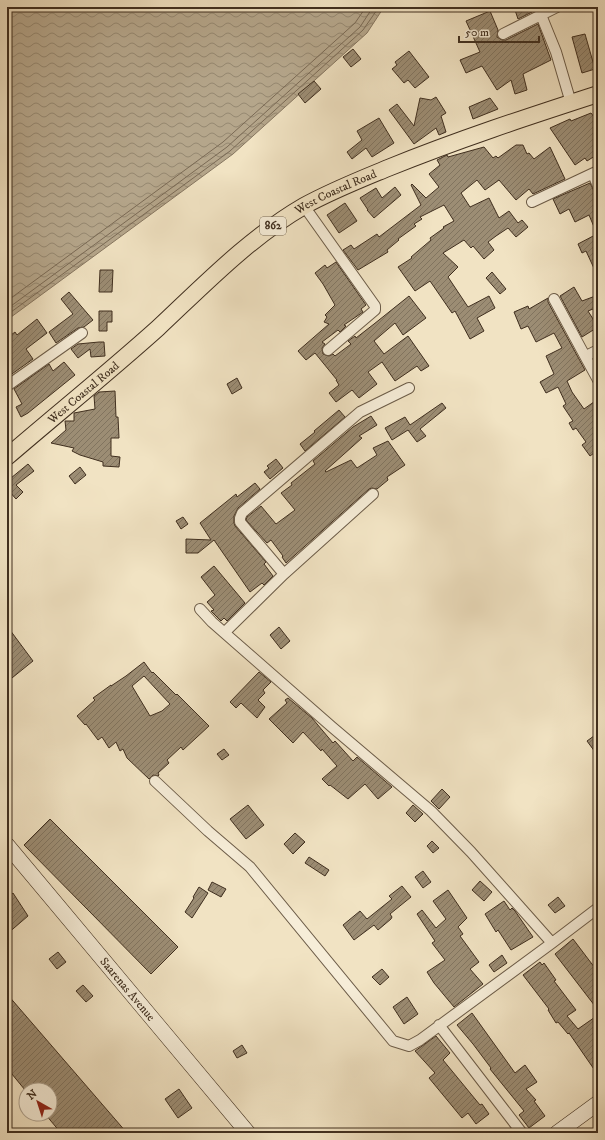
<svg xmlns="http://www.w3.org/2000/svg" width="605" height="1140" viewBox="0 0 605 1140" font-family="'IM FELL DW Pica',serif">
	<defs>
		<pattern id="water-waves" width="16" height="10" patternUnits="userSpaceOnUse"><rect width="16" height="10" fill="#b5a68b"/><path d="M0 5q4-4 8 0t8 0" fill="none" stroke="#958871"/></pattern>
		<pattern id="building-hatch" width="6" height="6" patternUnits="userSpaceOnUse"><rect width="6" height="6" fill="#9c8d74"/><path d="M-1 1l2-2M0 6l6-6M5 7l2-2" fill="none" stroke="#81745f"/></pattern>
	</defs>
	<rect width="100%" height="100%" fill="#f1e3c3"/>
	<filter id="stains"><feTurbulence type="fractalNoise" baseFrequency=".005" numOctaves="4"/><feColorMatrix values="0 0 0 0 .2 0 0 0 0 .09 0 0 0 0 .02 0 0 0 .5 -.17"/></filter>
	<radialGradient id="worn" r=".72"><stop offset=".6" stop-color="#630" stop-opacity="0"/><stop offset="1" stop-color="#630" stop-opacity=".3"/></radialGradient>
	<path fill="url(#water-waves)" stroke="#867660" d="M7,7H384L367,33L233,154L7,320Z"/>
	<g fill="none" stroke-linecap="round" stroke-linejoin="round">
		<path stroke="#7a6a55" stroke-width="1" d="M7,301L223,142L355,23L366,7
			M7,309L227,147L360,27L373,7
			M7,315L230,151L363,30L379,7"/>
	</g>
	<path fill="url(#building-hatch)" stroke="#402f1f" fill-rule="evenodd" d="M514,7H542L518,19Z
		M490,11L498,30L497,37L502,40H506L538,24L551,60L523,74L527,90L515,94L511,80L497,90L482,66L466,73L460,60L480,52L466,21Z
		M585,34L595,69L582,73L572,37Z
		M353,49L361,59L351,67L343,57Z
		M409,51L429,77L415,88L408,80L404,83L392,69L397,65L395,62Z
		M314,81L321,89L305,103L298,94Z
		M436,97L446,113L441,116L446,132L439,135L436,128L414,144L389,110L397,104L414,126L420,98L431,100Z
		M490,98L498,109L473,119L469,107Z
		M591,113L598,122V154L587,161L585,158L575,165L550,128L570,119L571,121Z
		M379,118L394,143L372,157L366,148L352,159L347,152L362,140L357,131Z
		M516,145H523L527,154L529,153L534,159L550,147L565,179L533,194L529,189L516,200L499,180L485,190L477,180L461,193L470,207L489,198L499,218L509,211L518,223L522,220L528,227L516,237L508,228L496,236L488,242L494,250L484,259L473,246L471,248L464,240L443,253L458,267L448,277L468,307L489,296L495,308L477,318L484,331L470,339L455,311L452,313L430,281L415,291L398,267L412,258L411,257L431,240L430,238L444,228L443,227L454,221L444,205L420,217L422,219L414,224L416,226L398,239L399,240L387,250L388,252L358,270L343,250L351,245L354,249L377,234L379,237L421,205L411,185L412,184L426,198L439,187L429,174L440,165L437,160L447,155L448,157L484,147L493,158L496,156L498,158Z
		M590,183L594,191L598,192V277L586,251L582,253L578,244L597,234L589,215L575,222L569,209L560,214L553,199Z
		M395,187L401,195L374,218L367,210H368L360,198L376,188L382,198Z
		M345,203L357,221L339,233L327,215Z
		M336,262L366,305L361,309L363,312L344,325L346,326L340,332L338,330L322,342L325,344L322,348L323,354L329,356L333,354L335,356L351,344L348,341L355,336L356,338L374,324L409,296L426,318L403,335L395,323L374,341L384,354L408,336L429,366L421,371L417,366L395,381L382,362L368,372L377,384L359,398L352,390L336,402L329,393L339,385L336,380H337L315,353L306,360L298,351L329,324L324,322L327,317L325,315L335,305L323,284L315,273L325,265L327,268Z
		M100,270H113L112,292H99Z
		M492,272L506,289L500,294L486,278Z
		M574,287L582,301L598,295V307L588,311L598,327L582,337L560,296Z
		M69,292L93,320L84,327L78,328L56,343L49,332L73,314L61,299Z
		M548,298V302L585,370L567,381L572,392L584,409L598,399V450L590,456L582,445L586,442L576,428L573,430L569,423L573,421L563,406L566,404L558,387L546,393L540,382L554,374L546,356L562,348L554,333L536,342L528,326L521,329L514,312L528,306L529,309Z
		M99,311H112V322H107V331H99Z
		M37,319L47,333L26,349L33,359L9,376L7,373V338L15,332L17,335Z
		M99,342H104L105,356L91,357L90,349L78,358L71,349L78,344Z
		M64,362L75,375L28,413L21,417L16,407L22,404L14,389L49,364L53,371Z
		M237,378L242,388L232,394L227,384Z
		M115,391L116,417H118L119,438H111V456L120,457L119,467L103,466V462L80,455L72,451L74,448L51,443L66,430L65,421H74V413L95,409L94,396L99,392Z
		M442,403L446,408L420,429L426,436L417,442L408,430L392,440L385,428L405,417L410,425Z
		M339,410L345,417L305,451L300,444L315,432L314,431Z
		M371,416L377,425L359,436L362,438L325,471L326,472L351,460L357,468L377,455L373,448L388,441L405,465L387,477L388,480L377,489L372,488L369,489L286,563L282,557L283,556L271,540L267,543L246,520L247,517L261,506L276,524L295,510L281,493L292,485L291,483L315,464L313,461L353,427Z
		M276,459L283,468L270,479L264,472L269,468L267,466Z
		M28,464L34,471L16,485L23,492L16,499L9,491L7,492V474L11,478Z
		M80,467L86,475L75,484L69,476Z
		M255,483L260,489L238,508L234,516V523L235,526L266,562L264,564L273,576L264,585L262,583L250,592L214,540L198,553H186V539L211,540L200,523L236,494L237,497Z
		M183,517L188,524L181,529L176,521Z
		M214,566L245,603L227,621L224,618L221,621L211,611L214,610L207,602L215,595L201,577Z
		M7,626L33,661L7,682Z
		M279,627L290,641L281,649L270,635Z
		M144,662L152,673L153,672L176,695L177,694L209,726L183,750L181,747L167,760L169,763L158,773L159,775L158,776L153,775L149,779L127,758L123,749L120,751L116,742L109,748L102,737L98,740L86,724L85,725L77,716L95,700L93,698L111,685V686L126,676ZM144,676L170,704L162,711L150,716L132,686Z
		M259,672L271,682L263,690L265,693L258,700L265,707L257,718L241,703L236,708L230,702Z
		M288,698L312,718L333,743L335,741L353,761L357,757L392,787L378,799L365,784L348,799L330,785L329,786L322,779L337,766L322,749L321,751L303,732L293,743L269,719L287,703L285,700Z
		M598,733V756L587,741Z
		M224,749L229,755L222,760L217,754Z
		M442,789L450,797L439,809L431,801Z
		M248,805L264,825L246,839L230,819Z
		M413,805L423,814L415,822L406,813Z
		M50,819L178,947L151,974L24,845Z
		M295,833L305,842L293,854L284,844Z
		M432,841L439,848L433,853L427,846Z
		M309,857L329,870L325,876L305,863Z
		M423,871L431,882L423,888L415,877Z
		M480,881L492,892L484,901L472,890Z
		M212,882L226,889L221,897L208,890Z
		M402,886L411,897L390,914L392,917L391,919L378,930L374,925L354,940L343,925L360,911L367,919L392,899L389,896Z
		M199,887L208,893L192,918L185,912L194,898L193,897Z
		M448,890L467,918L458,927L463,934L460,936L479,962L470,969L483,984L454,1007L434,983L427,972L445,960L432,943L435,941L417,914L422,910L436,928L446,919L433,901Z
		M13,893L28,916L7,934V898Z
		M558,897L565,906L555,913L548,905Z
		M504,901L510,910L512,908L515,911L533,937L511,950L498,930L496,932L485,914Z
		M573,939L598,972V1010L555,954Z
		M58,952L66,962L57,969L49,959Z
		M502,955L507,963L494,972L489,965Z
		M540,962L542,965L544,963L556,980L554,981L576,1010L567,1016L578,1029L598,1015V1075L569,1033L568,1034L558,1022L556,1023L548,1010L549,1009L523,975Z
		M382,969L389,977L380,985L372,977Z
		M83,985L93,996L86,1002L76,991Z
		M7,994L127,1133H61L45,1114H50V1090H25L7,1068Z
		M407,997L418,1014L404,1024L393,1007Z
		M472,1013L515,1073L525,1065L537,1082L526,1089L536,1100L534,1101L545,1116L529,1128L519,1115L524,1111L490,1069L491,1068L473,1044L457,1025Z
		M436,1036L450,1053L443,1060L480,1105L482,1104L489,1114L476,1124L468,1113L462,1118L429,1078L435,1073L415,1051Z
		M242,1045L247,1053L237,1058L233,1051Z
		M179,1089L192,1108L178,1118L165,1099Z"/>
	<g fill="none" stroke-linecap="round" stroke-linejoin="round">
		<g stroke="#6c5c48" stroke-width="12">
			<path id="street" d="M541,15L556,52L571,103
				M503,34L557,7
				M593,174L598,186
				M532,202L598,171
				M304,206L375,306V310L328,350
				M554,299L598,380
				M586,356L598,350
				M7,386L82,333
				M284,574L240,522V518L242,513L360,412L409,388
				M200,609L212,622L332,727L431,811L471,852L552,943
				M225,632L284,574L373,494
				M155,781L208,831L250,867L393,1041L409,1046L420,1040L552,943L598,908
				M439,1025L522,1133"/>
		</g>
		<g stroke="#402f1f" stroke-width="16">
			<g id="secondary">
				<path id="s1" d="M7,845L248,1133"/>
				<path d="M557,1133L598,1103"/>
			</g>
		</g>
		<g stroke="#402f1f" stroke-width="18">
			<g id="primary">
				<path id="s2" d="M7,457C57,414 109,372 158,328C204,285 249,238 304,206C331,191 359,180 388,168C457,140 527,117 598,94"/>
			</g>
		</g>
		<use href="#street" stroke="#f6edd8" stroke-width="10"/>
		<use href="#secondary" stroke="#f6edd8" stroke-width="15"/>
		<use href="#primary" stroke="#f1e3c3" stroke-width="16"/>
	</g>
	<g text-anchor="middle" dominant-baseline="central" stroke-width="3.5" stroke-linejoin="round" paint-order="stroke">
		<rect fill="#f6edd8" stroke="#776856" stroke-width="1" x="260" y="217" width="26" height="18" rx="3"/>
		<g font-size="11" font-weight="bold" fill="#402f1f">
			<text x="273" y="226">862</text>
		</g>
		<g font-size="12" fill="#402f1f" stroke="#f6edd8">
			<text stroke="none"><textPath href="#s2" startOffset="424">West Coastal Road</textPath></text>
			<text stroke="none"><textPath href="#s2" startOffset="100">West Coastal Road</textPath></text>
			<text stroke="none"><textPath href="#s1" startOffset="188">Saarenas Avenue</textPath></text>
		</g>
	</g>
	<rect width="605" height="1140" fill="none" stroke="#f1e3c3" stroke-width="24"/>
	<rect x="8" y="8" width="589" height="1124" fill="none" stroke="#402f1f" stroke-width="2"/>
	<rect x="12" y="12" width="581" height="1116" fill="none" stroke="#402f1f"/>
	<g transform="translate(38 1102) rotate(321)"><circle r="19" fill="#f6edd8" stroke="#ada18e"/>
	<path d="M0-3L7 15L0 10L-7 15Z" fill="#8f2418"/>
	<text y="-6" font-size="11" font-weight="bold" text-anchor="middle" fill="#402f1f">N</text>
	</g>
	<path d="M459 36v6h80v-6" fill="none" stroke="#402f1f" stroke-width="2"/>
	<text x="465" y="36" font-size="12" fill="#402f1f" stroke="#f6edd8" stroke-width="3" paint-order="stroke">50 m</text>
	<rect width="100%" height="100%" filter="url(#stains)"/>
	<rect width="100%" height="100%" fill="url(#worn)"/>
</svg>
